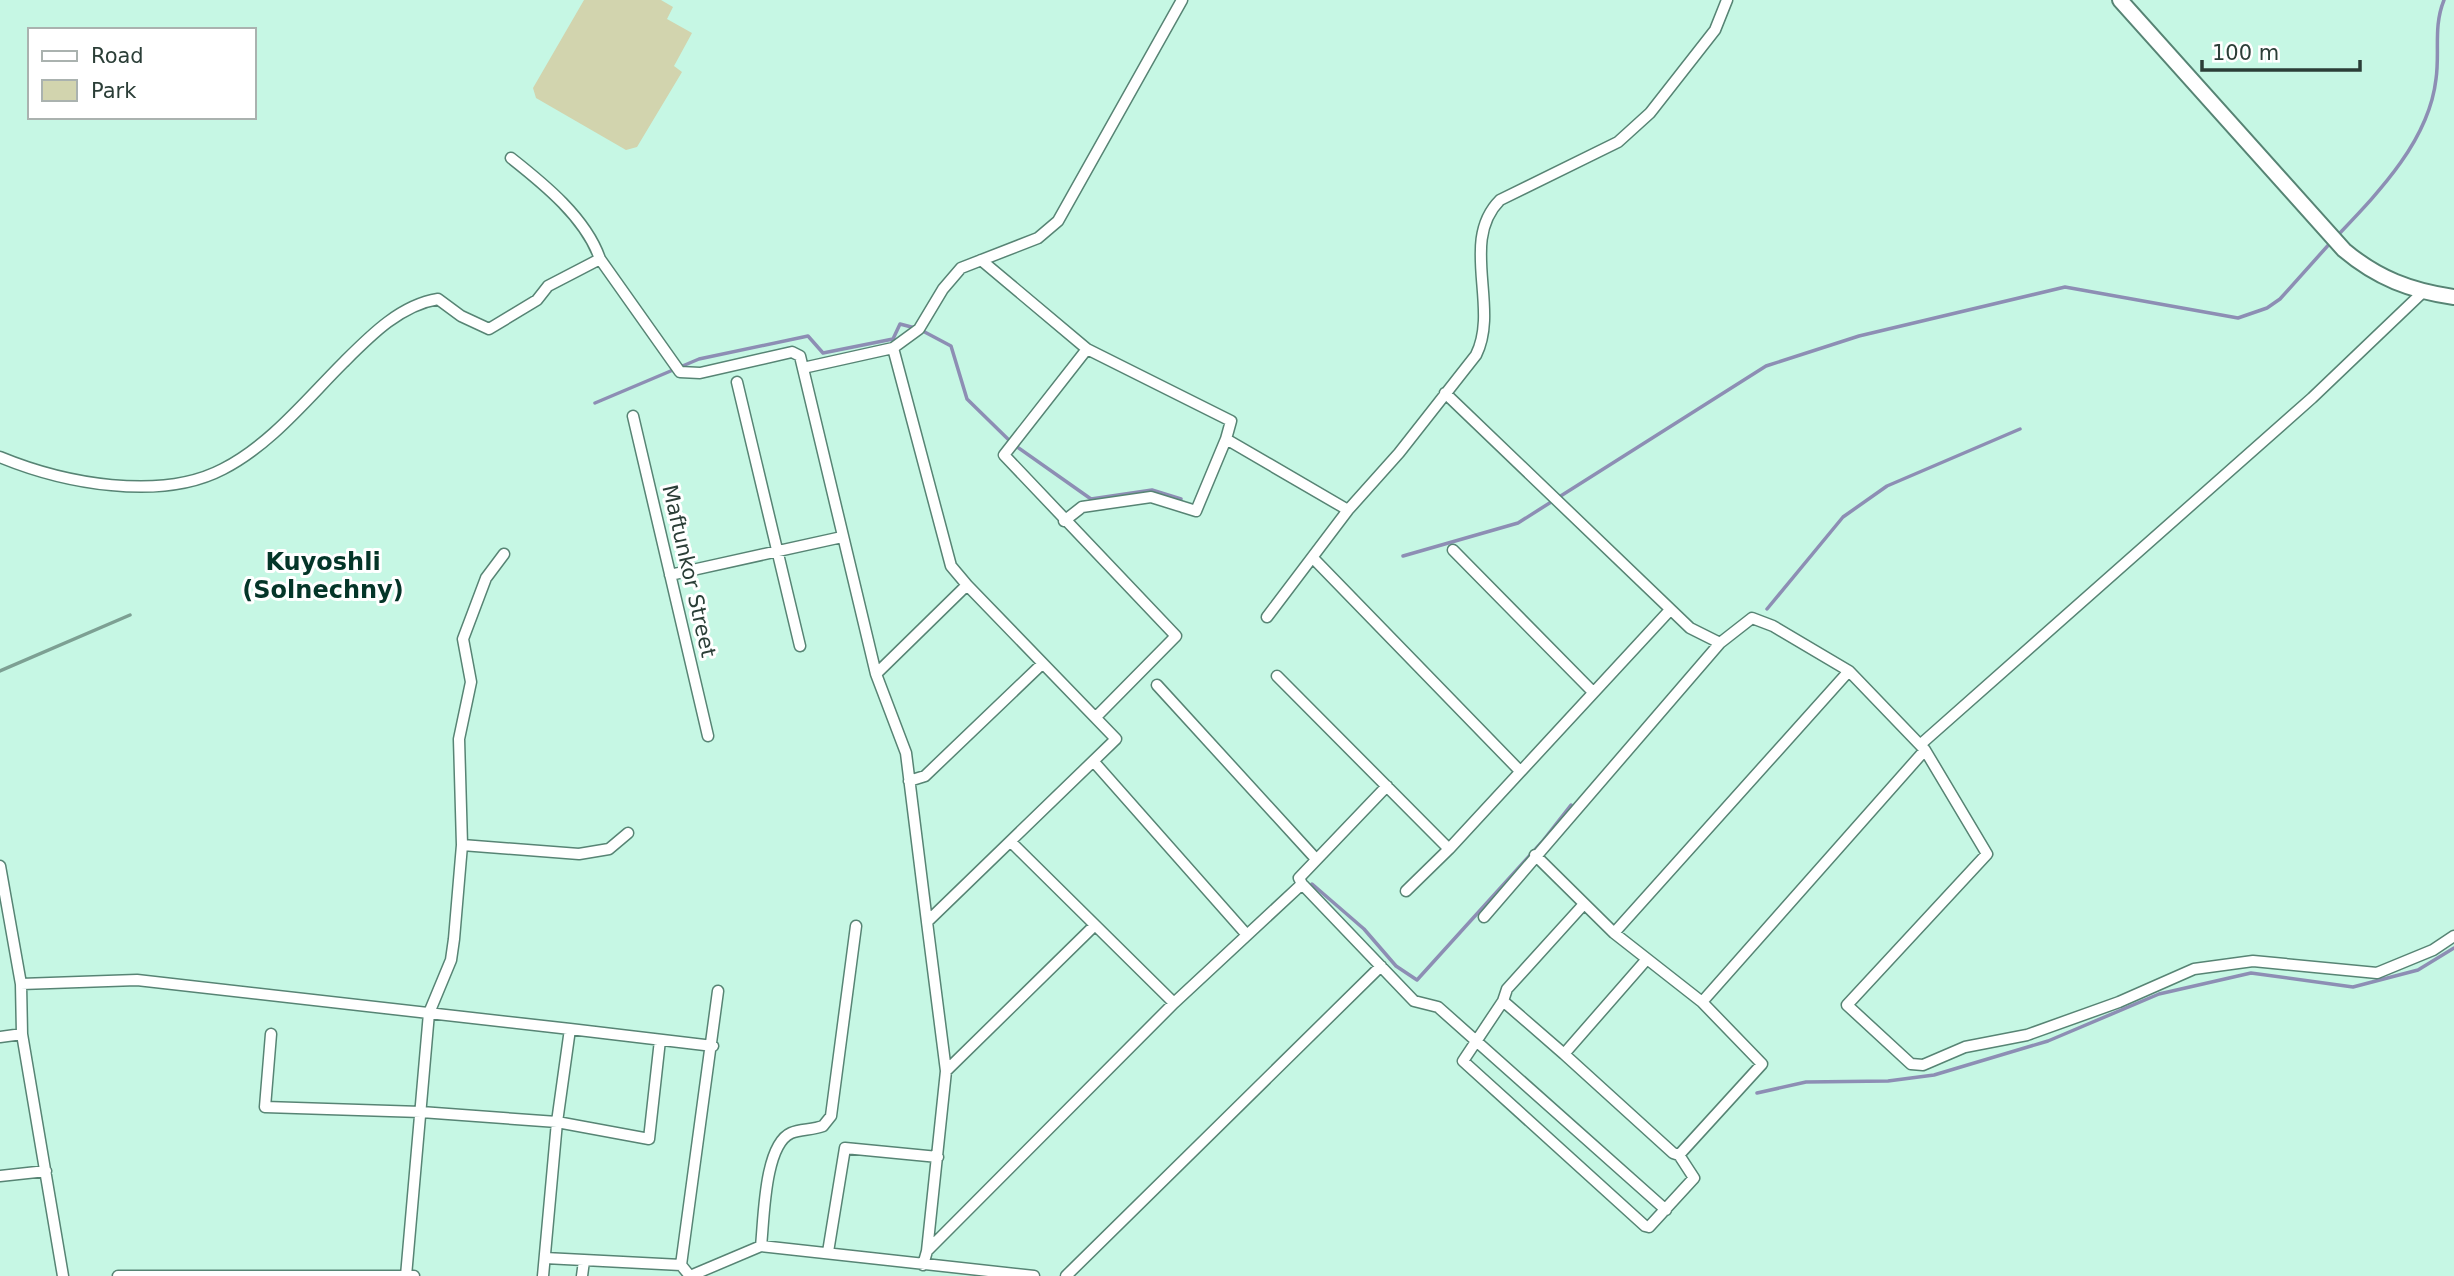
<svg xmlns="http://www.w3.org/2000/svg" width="2454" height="1276" viewBox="0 0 2454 1276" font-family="'DejaVu Sans',sans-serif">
	<rect width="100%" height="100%" fill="#c6f7e4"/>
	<path fill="#d2d4ae" d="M584,0H661L673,7L667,19L692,33L674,66L682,72L637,147L626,150L536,98L533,88Z"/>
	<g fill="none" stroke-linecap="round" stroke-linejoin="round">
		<path stroke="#8d8eb4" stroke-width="3.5" d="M2337,236C2378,193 2429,141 2436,79C2440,52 2433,27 2444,0
			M595,403L699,359L808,336L823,353L893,339L900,324L919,329L951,346L967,399L1013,444L1091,499L1152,490L1181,499
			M1403,556L1518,523L1766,366L1859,336L2065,287L2238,318L2267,308L2280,299L2332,241
			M1767,609L1843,517L1887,486L2020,429
			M1312,884L1364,929L1396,966L1417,980L1542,842L1571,805
			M1757,1093L1806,1082L1888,1081L1934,1075L2048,1041L2159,994L2251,973L2353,987L2418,970L2454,948"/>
		<g stroke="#578474" stroke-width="13">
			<path id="minor" d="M511,158C544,184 586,218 600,259L680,372L700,373L792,352L800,356L876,674
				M981,260L1087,349
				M893,348L951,566L967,585
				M803,368L893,348L919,329L943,289L961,268L1038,238L1058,221L1182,0
				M737,382L800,646
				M1445,393L1690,628L1720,643L1752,618L1773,626L1849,671L1925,750L1987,854L1847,1005L1911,1064L1923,1065L1965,1047L2027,1035L2119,1002L2194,969L2253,961L2377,973L2433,950L2454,936
				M633,416L708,736
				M0,457C63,483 160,502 223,469C270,445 306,400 343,363C370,336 400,305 438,299L461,316L489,329L537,300L548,286L600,259
				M1064,521L1082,507L1151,497L1196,511L1226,439L1348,510
				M1453,550L1593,692
				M1313,558L1520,771
				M670,575L842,537
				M1267,617L1348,510L1399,453L1476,355C1500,307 1459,241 1500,200L1618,142L1650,113L1715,30L1727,0
				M1277,676L1449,849
				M1157,685L1316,859
				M1096,717L1176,636L1004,455L1087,349L1231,421L1226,439
				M1921,744L2312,398L2423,292
				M1094,762L1247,935
				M909,781L925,776L1042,664
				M1012,843L1174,1003
				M462,845L579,854L609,849L628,833
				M1535,855L1614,933L1702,1002L1762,1064L1679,1155L1673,1153L1564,1054
				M0,866L21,984L22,1034L63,1276
				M1302,884L1414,1001L1438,1007L1666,1210
				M1406,891L1449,849L1670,610
				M1584,904L1507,989L1503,1001L1463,1061L1645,1226L1649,1227L1694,1178L1679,1155
				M1484,917L1720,643
				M927,922L906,753L876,674L967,585L1116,739L927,922L946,1071L927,1251
				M1614,933L1849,671
				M21,984L137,980L570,1029
				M1503,1001L1564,1054L1647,959
				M1702,1002L1925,750
				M271,1034L265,1107L421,1112L557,1122L649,1139L660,1040
				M0,1037L22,1034
				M946,1071L1095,925
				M0,1176L46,1171
				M761,1246C764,1220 764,1145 791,1133C800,1129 813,1130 823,1126L831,1116L856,926
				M828,1252L845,1148L938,1157
				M545,1258L681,1265
				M923,1265L927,1251L1174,1003L1302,884L1299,878L1387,786
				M118,1276H414
				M406,1276L429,1013L451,960L454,939L462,845L459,739L471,682L463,639L486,578L504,554
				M543,1276L557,1122L570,1029L713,1046
				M582,1276L584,1261
				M690,1276L761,1246L1034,1276
				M690,1276L681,1265L718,991
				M1066,1276L1381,966"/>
		</g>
		<g stroke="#578474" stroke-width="18">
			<path id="secondary" d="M2120,0L2344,250C2377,278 2411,291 2454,297"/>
		</g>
		<use href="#minor" stroke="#fff" stroke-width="10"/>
		<use href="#secondary" stroke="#fff" stroke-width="14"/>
		<path stroke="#7da093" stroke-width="3.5" d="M0,671L130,615"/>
	</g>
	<g text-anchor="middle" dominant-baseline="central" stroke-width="6" stroke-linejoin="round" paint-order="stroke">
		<g font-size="21" fill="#2b3e37" stroke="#fff">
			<text transform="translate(689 571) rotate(77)">Maftunkor Street</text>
		</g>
		<g font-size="24" font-weight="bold" fill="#043528" stroke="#fff">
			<text x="323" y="562">Kuyoshli<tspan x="323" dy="28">(Solnechny)</tspan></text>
		</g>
	</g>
	<rect x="28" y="28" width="228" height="91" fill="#ffffff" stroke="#aab2af" stroke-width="2"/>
	<rect x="42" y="51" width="35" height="10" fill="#ffffff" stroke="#aab2af" stroke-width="2"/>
	<text x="91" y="63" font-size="21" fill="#2b3e37">Road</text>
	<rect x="42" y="80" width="35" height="21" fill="#d2d4ae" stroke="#aab2af" stroke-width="2"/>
	<text x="91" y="98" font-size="21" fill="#2b3e37">Park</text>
	<path d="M2202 60v10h158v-10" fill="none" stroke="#2b3e37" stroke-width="3.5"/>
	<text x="2212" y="60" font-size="21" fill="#2b3e37" stroke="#ffffff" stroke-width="5" paint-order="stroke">100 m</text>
</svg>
